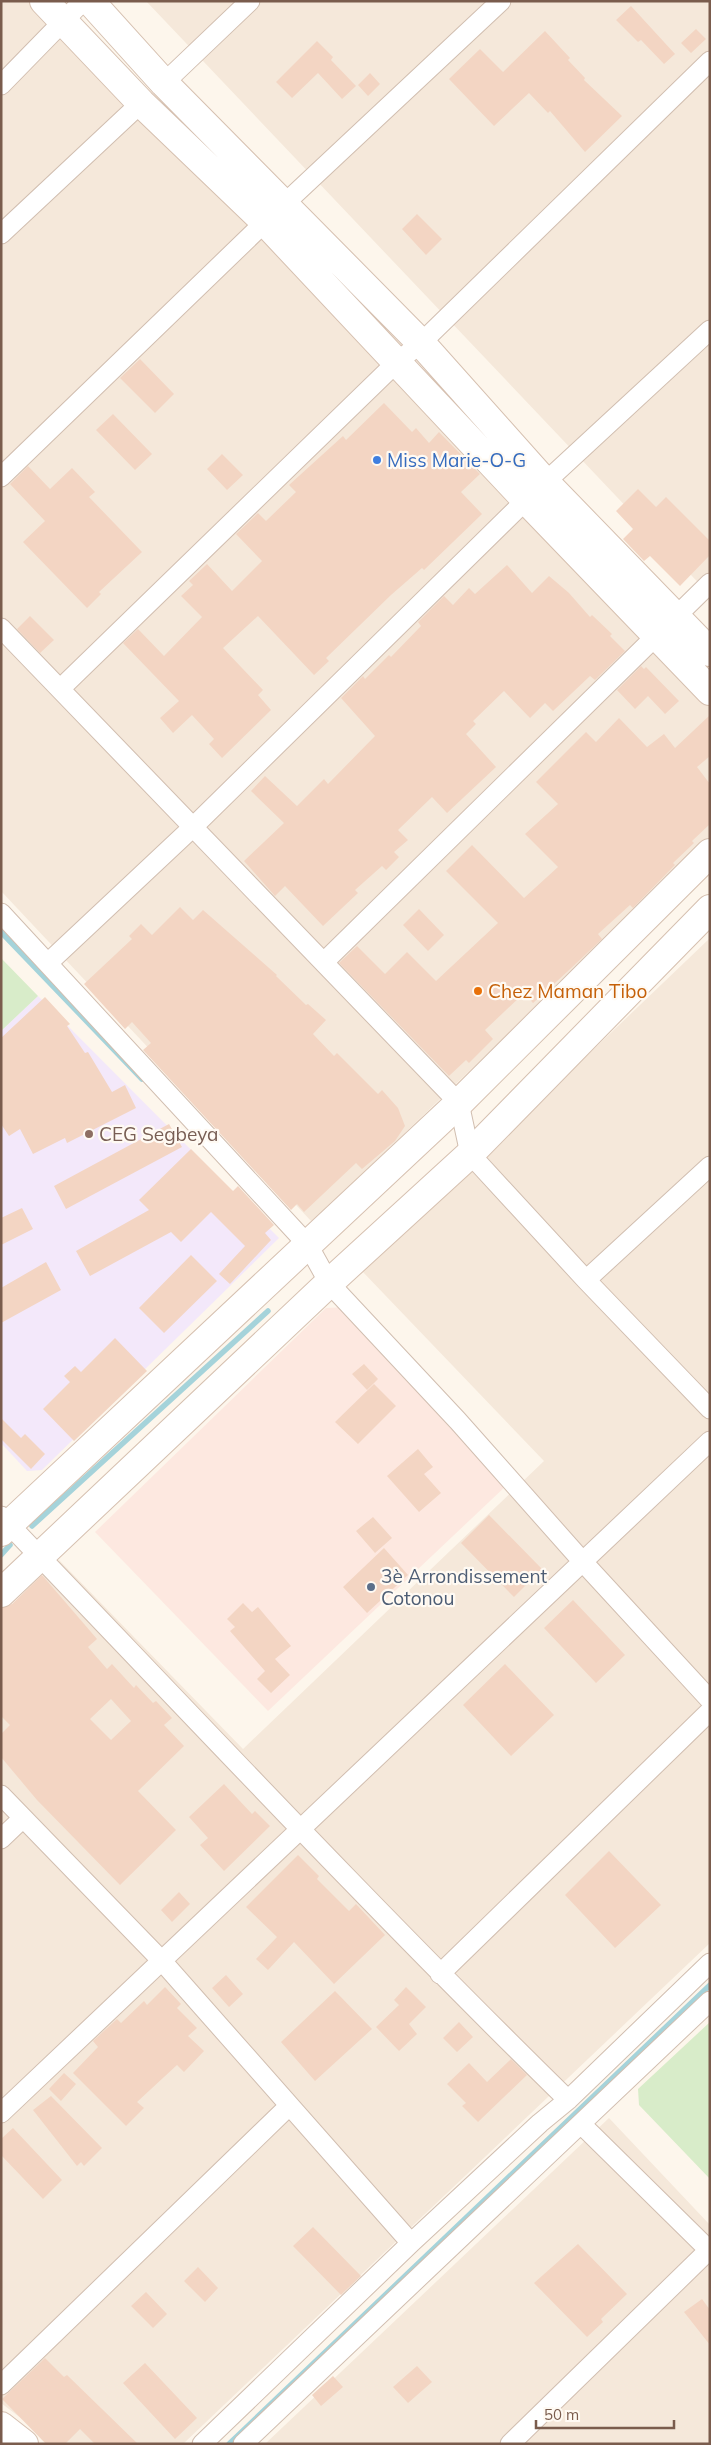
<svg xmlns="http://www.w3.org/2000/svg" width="711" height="2445" viewBox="0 0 711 2445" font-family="Mulish,sans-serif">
	<rect width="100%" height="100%" fill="#fdf6ec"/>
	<path fill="#f5e8da" d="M1,1H48L710,696V840L312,1222L1,891Z
		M146,1H710V595Z
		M710,938V1943L183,2444H55L1,2403V1615L59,1560L243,1749L544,1461L362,1271Z
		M609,2118L710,2225V2444H265Z"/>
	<path fill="#fde8e0" d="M347,1307L508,1484L268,1711L95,1532L326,1308Z"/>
	<path fill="#f3e8fa" d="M38,996L279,1238L42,1470L27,1471L1,1443V1031Z"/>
	<path fill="#d8ecc9" d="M1,958L38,996L1,1031Z
		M710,2022V2179L639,2105L638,2089Z"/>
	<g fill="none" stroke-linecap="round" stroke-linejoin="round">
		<path stroke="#a5d3da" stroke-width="5.5" d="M1,932L142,1079
			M32,1526L268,1311
			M1,1555L10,1545
			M229,2444L710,1985"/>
	</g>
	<path fill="#f3d5c3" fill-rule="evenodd" d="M631,6L675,54L664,64L641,40L638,42L616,20Z
		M696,29L706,39L691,53L681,43Z
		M545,31L570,58L568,60L585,78L584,80L622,116L585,152L550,111L548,113L529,93L494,126L449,79L480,49L503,72Z
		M317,41L333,57L331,60L356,86L342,99L318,73L292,98L276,82Z
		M370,73L380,84L368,96L358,85Z
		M417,214L442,239L426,255L402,229Z
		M140,359L174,394L155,413L120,378Z
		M384,403L412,432L416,428L429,443L439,432L480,474L461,492L482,514L424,570L422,568L391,595L326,658L329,661L314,675L258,616L223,648L263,690L258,695L271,710L222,758L209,744L214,739L192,715L173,733L160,718L179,701L123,643L138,629L164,656L202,617L181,596L193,585L189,581L207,564L232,591L262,561L236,534L258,513L266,521L296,492L289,485L343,436L346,440Z
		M113,414L152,454L135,470L96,430Z
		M222,454L243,475L227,490L207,469Z
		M28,466L50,489L72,468L95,492L89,497L142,552L99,592L101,594L87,608L23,542L45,521L10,484Z
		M638,489L656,507L666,497L710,541V555L680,586L650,556L644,561L623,539L633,529L616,511Z
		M507,565L532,593L549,576L569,593L590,617L592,615L612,634L610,636L625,651L595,680L590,676L553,711L545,703L530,718L504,691L473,721L476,724L466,734L496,767L447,813L432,797L398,830L408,840L394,852L399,857L386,870L382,866L355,890L358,893L323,926L285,886L275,896L244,861L284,823L251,791L265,776L297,806L324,779L328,784L375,736L341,698L363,676L365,679L389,655L391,657L421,626L418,622L444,596L453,605L469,588L475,594Z
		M30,616L54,640L40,653L17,629Z
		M641,666L644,669L646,667L679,701L665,714L648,696L635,709L617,690Z
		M710,715V756L697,767L710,784V824L692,841L694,843L673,863L675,865L633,908L630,905L598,934L602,939L567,972L533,1003L524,993L485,1030L493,1039L469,1063L466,1060L449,1076L339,963L357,946L385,974L407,952L436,981L498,923L446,871L472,845L524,898L558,867L525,834L558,804L536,782L586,732L596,742L619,718L647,747L664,734L675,748Z
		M180,907L193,920L203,910L277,975L276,976L306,1005L308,1004L326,1020L313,1034L334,1056L337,1053L378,1094L382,1090L398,1108L405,1126L395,1141L362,1169L356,1163L304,1212L297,1204L291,1210L143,1050L151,1043L132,1022L125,1029L84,984L132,939L129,936L141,924L152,935Z
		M419,909L444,935L428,951L403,925Z
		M45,997L70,1024L67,1026L85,1053L88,1052L112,1092L125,1085L136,1108L67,1143L65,1138L33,1154L20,1129L9,1136L1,1124V1038Z
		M169,1124L182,1147L66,1209L54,1186Z
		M191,1149L233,1191L238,1186L274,1225L265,1233L271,1240L230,1284L219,1274L245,1246L211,1212L181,1242L171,1232L90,1276L76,1251L149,1210L139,1200Z
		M22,1208L33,1229L1,1245V1218Z
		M191,1255L217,1281L164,1333L139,1308Z
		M46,1262L61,1290L1,1323V1288Z
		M115,1338L147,1371L74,1441L43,1409L70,1382L64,1376L75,1366L81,1372Z
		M364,1364L378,1379L367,1390L352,1374Z
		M374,1384L396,1406L358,1444L335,1422Z
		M1,1418L21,1438L25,1434L45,1454L31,1469L1,1439Z
		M418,1449L433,1467L424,1474L441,1493L419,1512L387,1476Z
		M489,1515L542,1569L514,1597L461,1543Z
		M373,1517L392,1538L375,1553L356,1531Z
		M384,1548L408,1575L367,1613L343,1587Z
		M42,1575L97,1639L88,1647L107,1669L112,1664L134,1688L136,1685L153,1703L156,1701L172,1718L164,1725L184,1746L138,1791L176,1830L120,1885L37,1800L1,1757V1734L10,1725L1,1716V1608L12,1604ZM111,1699L131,1721L111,1740L90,1719Z
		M573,1600L625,1655L596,1683L544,1628Z
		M243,1603L252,1612L258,1607L291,1646L275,1659L290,1675L271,1693L257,1679L265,1671L230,1631L235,1627L227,1619Z
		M505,1664L554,1715L511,1756L463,1705Z
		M224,1784L252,1814L255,1811L270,1826L224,1871L200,1845L208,1838L189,1817Z
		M609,1851L661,1905L615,1948L565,1895Z
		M298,1855L319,1876L317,1879L349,1911L356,1904L385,1935L334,1984L294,1942L268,1970L256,1959L277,1937L246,1907Z
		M179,1892L190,1904L172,1922L161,1910Z
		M226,1975L243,1994L229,2007L212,1988Z
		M165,1987L181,2004L177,2008L197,2028L188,2036L204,2051L184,2072L177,2065L137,2102L144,2108L126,2126L73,2073L98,2047L93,2041L117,2019L121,2023L144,2001L147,2005Z
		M406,1987L426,2007L409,2024L417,2034L399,2051L376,2027L399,2005L394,2000Z
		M335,1991L372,2029L315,2081L281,2042Z
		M459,2022L473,2037L457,2052L443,2038Z
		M511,2059L527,2075L478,2122L462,2106L466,2103L447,2084L469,2063L487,2082Z
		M64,2073L76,2084L61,2101L49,2089Z
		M51,2096L102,2148L84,2166L81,2162L77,2166L33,2110Z
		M13,2128L62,2180L43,2199L1,2155V2139Z
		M313,2227L361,2276L341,2295L293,2246Z
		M578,2244L627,2294L601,2319L603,2322L587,2337L534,2283Z
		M198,2267L218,2288L205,2302L184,2281Z
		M146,2292L167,2314L153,2328L131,2306Z
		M702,2299L710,2310V2345L684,2312Z
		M45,2358L64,2377L67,2375L138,2444H95L80,2429L65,2444H46L2,2399Z
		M145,2363L197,2418L175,2439L123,2383Z
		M417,2366L432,2382L408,2403L393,2387Z
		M333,2376L343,2387L321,2406L312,2395Z"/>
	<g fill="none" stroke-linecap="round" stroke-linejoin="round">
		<g stroke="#d1beb0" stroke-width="21">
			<path id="street" d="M164,83L250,1
				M1,85L83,1
				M1,234L141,103
				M1,477L265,222L501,1
				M1,628L459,1103L470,1154L586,1280L710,1409
				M60,689L397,362L421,343L710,61
				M1,913L308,1245L329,1283L458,1421L583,1562L710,1700
				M324,962L710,583
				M48,963L193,827L526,500L710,330
				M586,1280L710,1166
				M1,1516C189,1712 374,1910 568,2100
				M1,1795L162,1961L411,2243
				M1,1839L23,1818
				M440,1974L710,1711
				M1,2113L710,1441
				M581,2124L710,2251
				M1,2385L289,2106
				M202,2444L411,2243L540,2123L568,2100L710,1963
				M243,2444L710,2001
				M510,2444L709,2250"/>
		</g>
		<g stroke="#d6c0b0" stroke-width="30">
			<path id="secondary" d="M44,1L141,103L265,222L526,500L710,691
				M90,1L164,83L421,343L545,482L710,652
				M1,1532L459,1103L710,853
				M1,1593L329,1283L470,1154L710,909
				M1,2426L24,2444"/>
		</g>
		<use href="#street" stroke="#fff" stroke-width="19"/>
		<use href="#secondary" stroke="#fff" stroke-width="28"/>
	</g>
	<circle fill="#3f7fe0" stroke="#fffaf3" stroke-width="2" cx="377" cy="460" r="5"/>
	<circle fill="#e8710a" stroke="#fffaf3" stroke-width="2" cx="478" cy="991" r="5"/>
	<circle fill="#8d6e63" stroke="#fffaf3" stroke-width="2" cx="89" cy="1134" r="5"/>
	<circle fill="#5c6f8a" stroke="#fffaf3" stroke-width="2" cx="371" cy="1587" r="5"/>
	<g text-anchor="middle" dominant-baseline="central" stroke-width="4.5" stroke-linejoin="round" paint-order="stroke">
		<g font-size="19" fill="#366cbe" stroke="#fffaf3" text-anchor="start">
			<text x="387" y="460">Miss Marie-O-G</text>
		</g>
		<g font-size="19" fill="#c56008" stroke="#fffaf3" text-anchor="start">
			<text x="488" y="991">Chez Maman Tibo</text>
		</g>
		<g font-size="19" fill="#785e54" stroke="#fffaf3" text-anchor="start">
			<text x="99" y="1134">CEG Segbeya</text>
		</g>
		<g font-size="19" fill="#4e5e75" stroke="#fffaf3" text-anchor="start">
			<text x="381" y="1576">3è Arrondissement<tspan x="381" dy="22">Cotonou</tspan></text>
		</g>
	</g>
	<rect width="711" height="2445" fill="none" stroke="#7a5c4d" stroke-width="5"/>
	<path d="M536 2420v8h138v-8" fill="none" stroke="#7a5c4d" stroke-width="2.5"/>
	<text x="544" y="2420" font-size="15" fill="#7a5c4d" stroke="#fffaf3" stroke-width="4" paint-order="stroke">50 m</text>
</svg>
